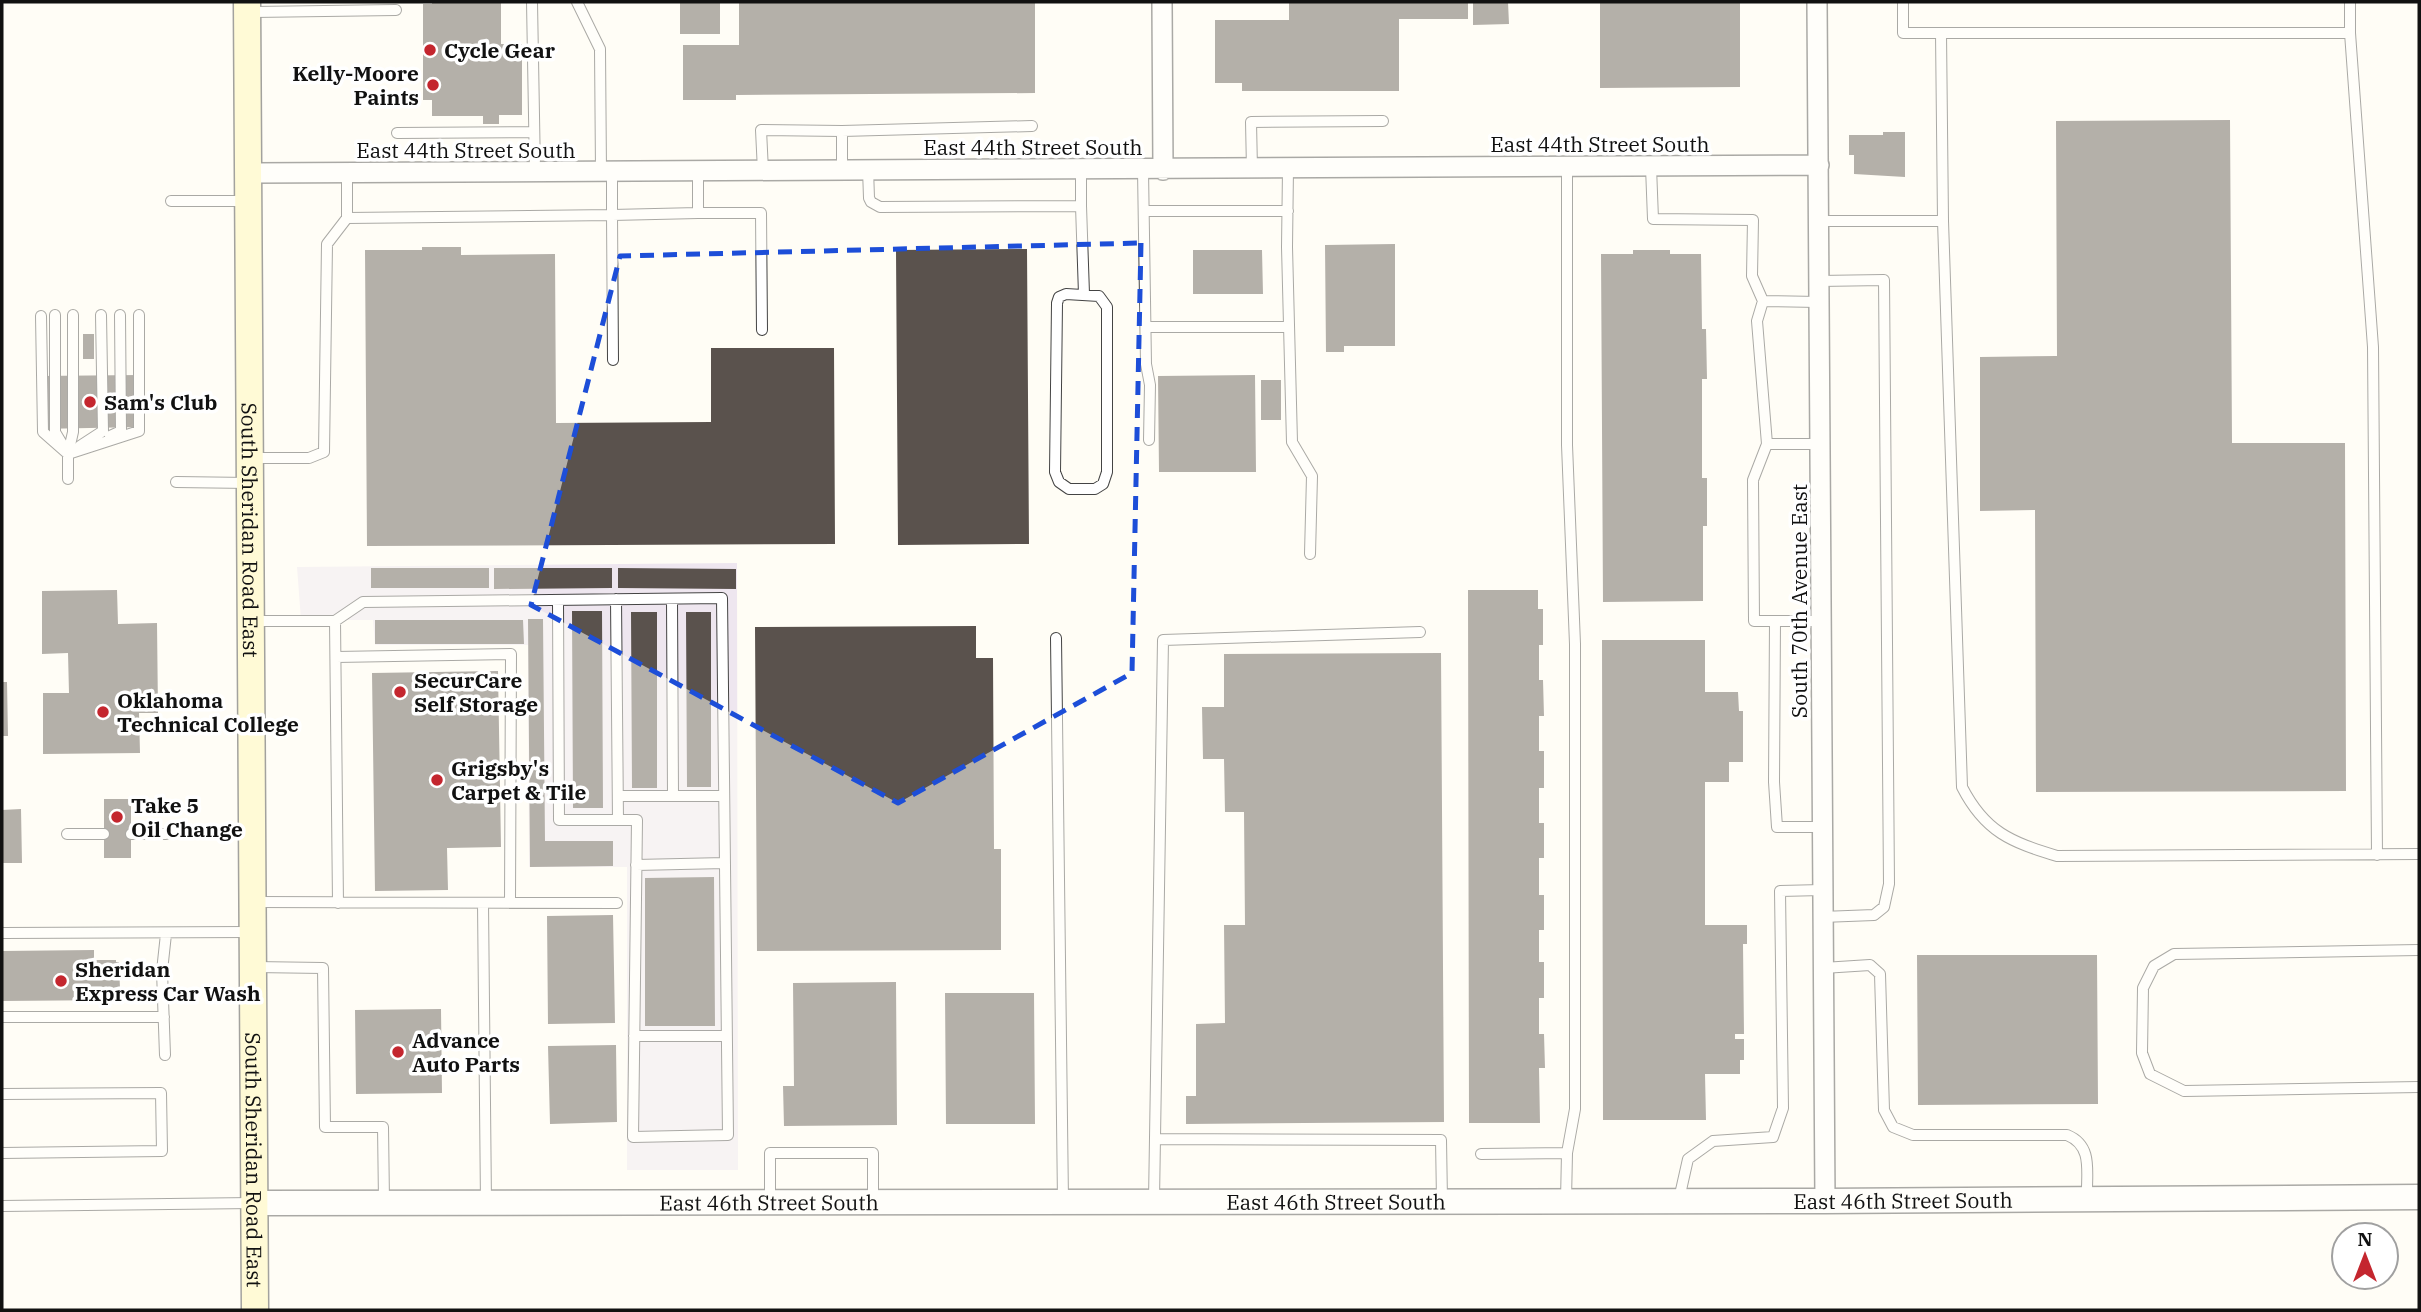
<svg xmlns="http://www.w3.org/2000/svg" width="2421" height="1312" viewBox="0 0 2421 1312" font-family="'IBM Plex Serif',serif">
	<rect width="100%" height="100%" fill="#fffdf5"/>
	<path fill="#eee6ef" d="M737,563L738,1170H627V867H529L528,645H375L373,620H301L297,567Z"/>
	<path fill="#5a524d" d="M432,2H501V44H522V115H499V124H483V116H432V100H423V4H432Z
		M680,2H720V34H680Z
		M739,2H1035V93L736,95V100H683V45H739Z
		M1289,2H1468V19H1399V91H1242V83H1215V20H1289Z
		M1473,2H1508L1509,24L1473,25Z
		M1600,2H1740V87L1600,88Z
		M2230,120L2232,443H2345L2346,791L2036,792L2035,510L1980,511V357L2057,356L2056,121Z
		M1883,132H1905V177L1854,174V155H1849V135H1883Z
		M1395,244V346H1344V352H1326L1325,245Z
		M422,247H461V255L555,254L556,423L711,422V348H834L835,544L367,546L365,250H422Z
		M1027,249L1029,544L898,545L896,250Z
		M1193,250H1262L1263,294H1193Z
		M1633,250H1670V254H1701L1702,329H1706L1707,379H1702V478H1707V526H1703V601L1603,602L1601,254H1633Z
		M83,334H94V359H83Z
		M140,375V427L39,429V376Z
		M1255,375L1256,472H1159L1158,376Z
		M1261,380H1281V420H1261Z
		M371,568H489V588H371Z
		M494,568H612V588L494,589Z
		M618,568L736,569V589L618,588Z
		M117,590L118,624L157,623L158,713H139L140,753L43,754V693H69L68,653L42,654V591Z
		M1468,590H1538V609H1543V645H1539V680H1543L1544,716H1539V751H1544V788H1539V823H1544V858H1539V895H1544V930H1539V962H1544V998H1539V1034H1544L1545,1068H1539L1540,1123H1469Z
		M572,611H602L603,808H573Z
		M631,612H657V788H632Z
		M686,612H711V787H687Z
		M528,619H543L545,841H613V866L530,867Z
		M375,620H523L524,644H375Z
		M976,626V658H993L994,849H1001V950L757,951L755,627Z
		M1602,640H1705V692H1738L1739,711H1743V762H1729V782H1705V925H1747V944H1743L1744,1034H1735V1039H1744V1060H1740V1074H1705L1706,1120H1603Z
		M1441,653L1444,1122L1186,1124V1096H1196V1024L1225,1023L1224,925H1245L1244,812H1225L1224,759H1203L1202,707H1224V654Z
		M498,671L501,847L447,848L448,890L375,891L372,673Z
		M2,682H7L8,736H2Z
		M104,799H131V858H104Z
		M21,809L22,863H2V810Z
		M714,877L715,1026H645V878Z
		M613,915L615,1023L548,1024L547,916Z
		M94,950V960H116V962H119L120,989H116L117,1000L2,1001V951Z
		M1917,955H2097L2098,1104L1918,1105Z
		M896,982L897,1125L784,1126L783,1086H794L793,983Z
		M945,993H1034L1035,1124H946Z
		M441,1009L442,1093L356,1094L355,1010Z
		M616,1045L617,1122L550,1124L548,1046Z"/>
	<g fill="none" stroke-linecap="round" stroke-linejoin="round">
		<g stroke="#444" stroke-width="12">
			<path id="service" d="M532,2L535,172
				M577,2L600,49L601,172
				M1903,2V33H2350V2
				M247,12L396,10
				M1941,33L1943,221
				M2350,33L2373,347L2377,855
				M842,131L1032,126
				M397,133L534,132
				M1651,167L1653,219L1753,220L1752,276L1763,301L1818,302
				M868,169L869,198L871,202L880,207L1081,206V169
				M1252,169L1251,122L1383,121
				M1288,169L1287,247L1292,442L1312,476L1310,554
				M1143,170L1146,364L1150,385L1149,440
				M763,171L761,130L842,131V170
				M171,201H248
				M1081,206L1084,294
				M1144,211H1288
				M698,213H761L762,330
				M347,218L612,215V173
				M1819,221H1943L1962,787C1985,832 2011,842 2057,856L2419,854
				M1819,281L1884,280L1889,884L1884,907L1874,915L1822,917
				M1066,294L1099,296L1107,307V472L1103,484L1095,489H1069L1059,482L1055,472L1057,303L1059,297Z
				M1763,301L1757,321L1767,444L1753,480L1754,621H1822
				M55,315V432L64,447
				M41,316L43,432L68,454
				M1146,327H1289
				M613,360L612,215L698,213V171
				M110,436L121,431L120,315
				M1767,444H1821
				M80,446L103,431L101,315
				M68,454L139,431V315
				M251,458H309L324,452L327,244L347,218V174
				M68,479V454L73,432V315
				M176,482L249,483
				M616,599L618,820
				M672,599L673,796
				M252,621H335L363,602L722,598L728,1135L633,1137L637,820H559L558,600
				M335,621L338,903
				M1775,621L1774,782L1777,827H1822
				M1056,638L1063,1201
				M336,657L511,654L510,903
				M618,796H724
				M67,834H104
				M131,834H166
				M636,865L725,863
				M254,902L617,903
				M483,903L486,1203
				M2,933L250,932
				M2419,950L2174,954L2154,966L2143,988L2142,1053L2150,1074L2184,1091L2419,1087
				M255,967L323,968L325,1127H383L384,1201
				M1823,968L1870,965L1880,974L1884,1110L1893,1127L1913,1135H2067C2094,1146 2086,1173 2087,1198
				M119,972L162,971
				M2,1017H164
				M634,1036H727
				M165,1055L162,971L166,934
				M2,1094L161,1093L162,1151L2,1153
				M1155,1139L1441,1140L1442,1200
				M1481,1154L1567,1153
				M1679,1199L1688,1159L1713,1141L1773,1137L1783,1108L1780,891L1822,890
				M1154,1200L1163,640L1420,632
				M1566,1200L1567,1153L1575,1109V644L1567,445V167
				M770,1202V1153H873V1200
				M2,1206L253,1203"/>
		</g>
		<g stroke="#444" stroke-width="22">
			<path id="minor" d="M1162,2L1163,170
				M1817,2L1825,1201
				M248,173L1819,165"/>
		</g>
		<g stroke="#444" stroke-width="27">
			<g id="tertiary">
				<path id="s1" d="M253,1203L1825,1201L2419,1197"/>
			</g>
		</g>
		<g stroke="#333" stroke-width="29">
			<g id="secondary">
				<path id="s2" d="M247,2L255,1310"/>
			</g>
		</g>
		<use href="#service" stroke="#fff" stroke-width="10"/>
		<use href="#minor" stroke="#fff" stroke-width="19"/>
		<use href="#tertiary" stroke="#fff" stroke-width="24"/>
		<use href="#secondary" stroke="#fff6b0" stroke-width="26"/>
	</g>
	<path d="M0 0H2421V1312H0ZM1141,243L1132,673L898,803L531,605L620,256Z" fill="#fffdf5" fill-opacity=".55" fill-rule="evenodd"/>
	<path fill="none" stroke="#1d4ed8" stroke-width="5" stroke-dasharray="14 9" stroke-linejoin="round" d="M1141,243L1132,673L898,803L531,605L620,256Z"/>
	<g fill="#c4262e" stroke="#fff" stroke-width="2.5">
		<circle cx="430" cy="50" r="7"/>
		<circle cx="433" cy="85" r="7"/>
		<circle cx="90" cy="402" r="7"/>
		<circle cx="400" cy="692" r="7"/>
		<circle cx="103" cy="712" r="7"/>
		<circle cx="437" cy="780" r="7"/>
		<circle cx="117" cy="817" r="7"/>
		<circle cx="61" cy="981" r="7"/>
		<circle cx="398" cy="1052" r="7"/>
	</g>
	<g text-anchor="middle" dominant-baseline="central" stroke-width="7" stroke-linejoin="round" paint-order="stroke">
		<g font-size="21" font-weight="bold" fill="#111" stroke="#fff" text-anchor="start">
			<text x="444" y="50">Cycle Gear</text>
			<text x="419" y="73" text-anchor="end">Kelly-Moore<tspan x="419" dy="24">Paints</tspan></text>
			<text x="104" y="402">Sam's Club</text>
			<text x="414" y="680">SecurCare<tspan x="414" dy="24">Self Storage</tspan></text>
			<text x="117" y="700">Oklahoma<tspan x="117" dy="24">Technical College</tspan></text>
			<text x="451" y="768">Grigsby's<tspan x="451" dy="24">Carpet &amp; Tile</tspan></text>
			<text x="131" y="805">Take 5<tspan x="131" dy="24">Oil Change</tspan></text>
			<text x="75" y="969">Sheridan<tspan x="75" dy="24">Express Car Wash</tspan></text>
			<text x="412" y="1040">Advance<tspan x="412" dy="24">Auto Parts</tspan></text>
		</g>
		<g font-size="21" fill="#111" stroke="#fff">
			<text x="1600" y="144">East 44th Street South</text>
			<text x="1033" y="147">East 44th Street South</text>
			<text x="466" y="150">East 44th Street South</text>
			<text stroke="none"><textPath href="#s2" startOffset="528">South Sheridan Road East</textPath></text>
			<text transform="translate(1799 601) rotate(-90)">South 70th Avenue East</text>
			<text stroke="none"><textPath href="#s2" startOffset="1158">South Sheridan Road East</textPath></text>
			<text stroke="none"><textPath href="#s1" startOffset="1650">East 46th Street South</textPath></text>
			<text stroke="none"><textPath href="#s1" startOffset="1083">East 46th Street South</textPath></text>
			<text stroke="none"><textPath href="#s1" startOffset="516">East 46th Street South</textPath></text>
		</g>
	</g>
	<rect width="2421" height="1312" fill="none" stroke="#111111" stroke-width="7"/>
	<g transform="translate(2365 1256)"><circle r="33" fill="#ffffff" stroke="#a0a0a0" stroke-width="2"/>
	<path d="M0-5L12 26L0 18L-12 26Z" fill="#c4262e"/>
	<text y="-10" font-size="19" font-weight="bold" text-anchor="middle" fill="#111111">N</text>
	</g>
</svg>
